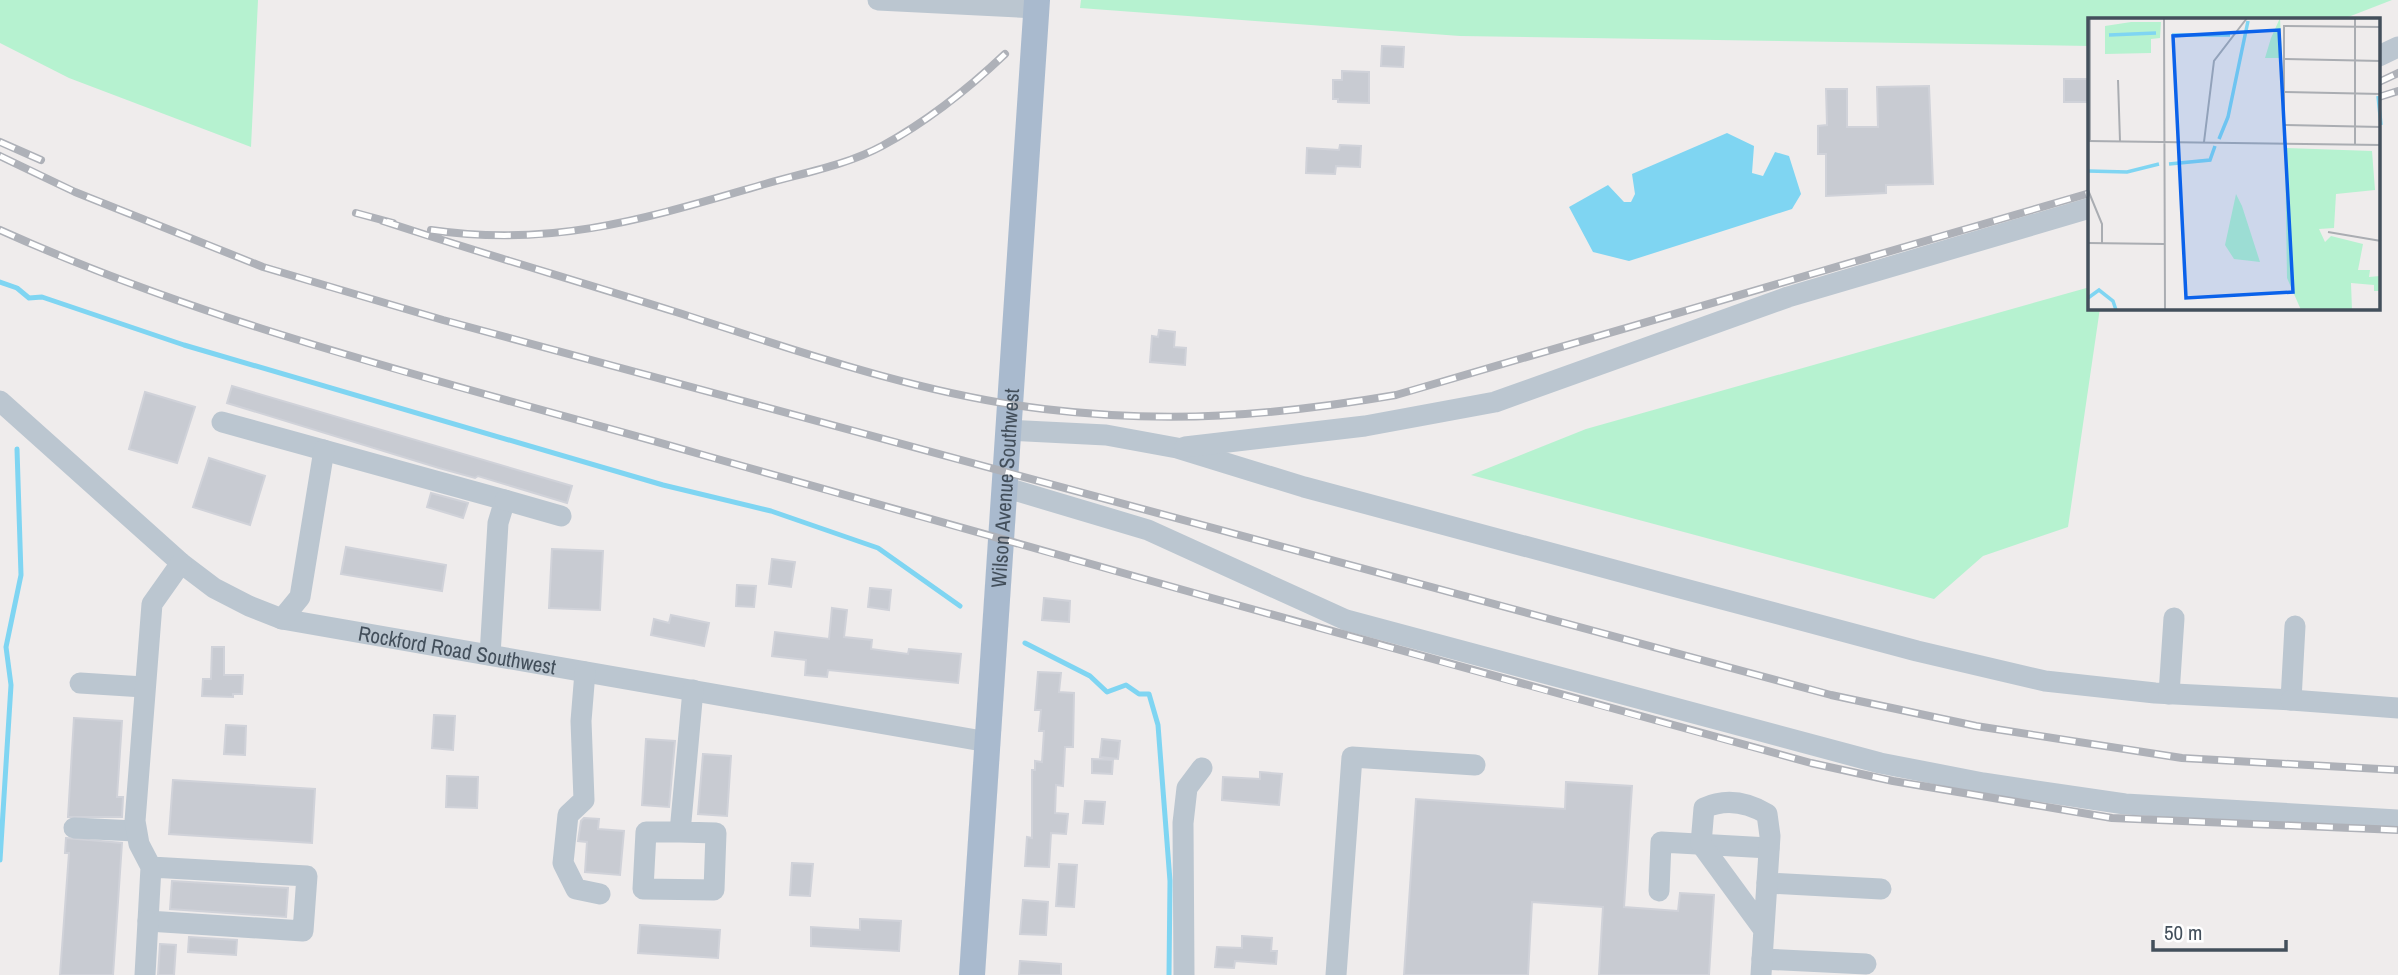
<svg xmlns="http://www.w3.org/2000/svg" width="2398" height="975" viewBox="0 0 2398 975" font-family="'Archivo Narrow',sans-serif">
	<rect width="100%" height="100%" fill="#efecec"/>
	<path fill="#b6f2d0" d="M0,0H258L251,147L69,78L0,43Z
		M1081,0H2392L2343,19H2090V46L1460,36L1080,8Z
		M2090,287V308H2100L2068,527L1983,556L1934,599L1471,475L1586,429Z"/>
	<path fill="#7fd5f2" d="M1727,133L1754,146L1752,173L1763,176L1775,152L1789,156L1801,194L1792,209L1629,261L1593,252L1569,207L1608,185L1624,202H1631L1635,194L1632,174Z"/>
	<g fill="none" stroke-linecap="round" stroke-linejoin="round">
		<path stroke="#7fd5f2" stroke-width="5" d="M0,282L17,288L29,298L42,297L184,345L663,485L771,511L878,548L960,606
			M1025,643L1090,676L1107,692L1126,685L1139,694H1149L1158,725L1170,881L1169,975
			M0,860L11,685L6,647L21,575L17,449"/>
	</g>
	<path fill="#c8cbd2" stroke="#d0d2d9" stroke-width="2" d="M1382,46L1404,47L1403,67L1381,66Z
		M1342,71L1369,72V103L1338,102V99H1333V80H1342Z
		M2064,79H2089V102H2064Z
		M1929,86L1933,184L1886,185V193L1826,196V154H1818V126L1827,125L1826,89H1847V127H1878L1877,87Z
		M1340,145L1361,146L1360,167L1336,166L1335,174L1306,173L1307,148L1339,150Z
		M1159,330L1175,332L1174,347L1186,348L1185,365L1150,362L1152,336L1158,337Z
		M232,386L572,486L567,503L478,476L475,478L439,468L227,403Z
		M145,392L195,407L177,463L129,449Z
		M209,458L265,476L250,525L193,507Z
		M431,493L468,503L463,518L427,507Z
		M346,547L446,565L442,591L341,574Z
		M552,549L603,551L600,610L549,608Z
		M772,559L795,562L791,587L769,584Z
		M737,585L756,586L754,607L736,606Z
		M870,588L891,590L889,610L868,607Z
		M1044,598L1070,601L1069,622L1042,620Z
		M832,608L847,610L844,637L872,640L871,649L908,654L909,649L961,654L958,683L828,670L827,677L805,675L806,660L772,656L775,632L829,639Z
		M671,615L709,623L704,646L651,635L654,619L669,623Z
		M212,647H224V675H243L242,694H233V697L202,696L203,679H211Z
		M1038,672L1061,673L1059,692L1074,693L1073,747H1065L1063,786L1056,785L1055,813L1068,814L1066,834L1051,833L1049,867L1025,866L1027,837L1032,838V770H1035V761L1042,762L1044,731H1039L1041,710H1035Z
		M434,715L455,716L453,750L432,748Z
		M74,718L122,721L117,797H123L122,817H68Z
		M226,725L246,726L245,755L224,754Z
		M646,739L675,741L669,807L642,805Z
		M1102,739L1120,741L1118,759L1100,757Z
		M703,754L731,756L727,816L698,814Z
		M1092,759L1113,760L1112,774L1092,773Z
		M1260,772L1282,774L1279,805L1222,800L1223,777L1260,779Z
		M447,776L478,777L477,808L446,807Z
		M173,780L315,789L312,843L169,834Z
		M1566,782L1632,786L1624,907L1678,911L1680,893L1714,895L1709,975H1599L1603,907L1532,902L1528,975H1404L1416,799L1565,809Z
		M1085,801L1105,802L1103,824L1083,823Z
		M584,818L599,819L598,829L624,831L620,875L585,872L587,842L578,841L581,821Z
		M66,838L122,843L113,975H60L69,853H65Z
		M792,863L813,864L810,896L790,895Z
		M1059,864L1077,865L1074,907L1056,906Z
		M172,881L288,888L286,917L170,909Z
		M1023,900L1048,902L1046,935L1020,934Z
		M860,919L901,921L899,951L811,946V927L860,930Z
		M640,925L720,930L718,958L638,953Z
		M1242,936L1272,938L1271,951H1277L1276,964L1235,961L1234,968L1215,967L1217,947L1242,948Z
		M189,937L237,940L236,955L188,952Z
		M160,944L176,945L174,975H158Z
		M1020,961L1061,964V975H1019Z"/>
	<g fill="none" stroke-linecap="round" stroke-linejoin="round">
		<g stroke="#bbc6d0" stroke-width="21">
			<path d="M878,0L1037,8"/>
			<path d="M2379,56L2398,47"/>
			<path id="s1" d="M0,401L181,563L214,588L249,606L282,619L988,742"/>
			<path d="M222,422L505,500L498,523L490,655"/>
			<path d="M1008,430L1106,435L1177,448L1304,487L1677,587L1917,651L2045,681L2155,693L2291,700L2295,626"/>
			<path d="M1185,447L1365,426L1495,402L1788,297L2090,208"/>
			<path d="M1004,487L1148,530L1346,620L1880,763L1983,783L2125,804L2398,820"/>
			<path d="M505,500L561,516"/>
			<path d="M282,619L300,597L324,450"/>
			<path d="M585,672L581,721L584,800L568,815L563,863L576,889L600,894"/>
			<path d="M80,683L144,687"/>
			<path d="M2169,694L2174,618"/>
			<path d="M2291,700L2398,708"/>
			<path d="M74,828L135,831"/>
			<path d="M680,832L716,833L714,890L643,889L646,832H680L693,690"/>
			<path d="M151,867L148,921L303,931L307,876L151,867L139,844L135,821L152,604L181,563"/>
			<path d="M1767,883L1881,889"/>
			<path d="M1659,891L1661,842L1769,848"/>
			<path d="M1762,959L1866,964"/>
			<path d="M145,975L148,921"/>
			<path d="M1184,975L1183,823L1187,788L1202,768"/>
			<path d="M1336,975L1352,757L1475,765"/>
			<path d="M1761,975L1770,836L1767,814C1747,802 1726,798 1704,808L1701,844L1764,930"/>
		</g>
		<path stroke="#a9bace" stroke-width="26" id="s2" d="M972,975L1037,0"/>
		<g stroke="#aeb1b8" stroke-width="8">
			<path id="rail" d="M2379,82L2398,73
				M2379,97L2398,91
				M0,142L41,160
				M0,156L75,192L263,267L443,320L1831,695L1976,726L2182,758L2398,770
				M356,213L393,223
				M383,221C480,253 578,281 676,312C795,350 919,394 1044,409C1169,424 1272,416 1396,395L2090,193
				M0,230C222,330 462,386 696,453C1067,558 1439,662 1811,763L1893,781L2112,818L2398,830
				M431,230C555,248 647,218 765,184C803,173 847,165 882,146C928,121 967,90 1005,54"/>
		</g>
		<use href="#rail" stroke="#fff" stroke-width="5" stroke-dasharray="16" stroke-linecap="butt"/>
	</g>
	<g text-anchor="middle" dominant-baseline="central" stroke-width="7" stroke-linejoin="round" paint-order="stroke">
		<g font-size="21" fill="#434f5b" stroke="#fff">
			<text stroke="none"><textPath href="#s2" startOffset="488">Wilson Avenue Southwest</textPath></text>
			<text stroke="none"><textPath href="#s1" startOffset="537">Rockford Road Southwest</textPath></text>
		</g>
	</g>
	<g transform="translate(2088 18)">
		<rect width="292" height="292" fill="#efecec"/>
		<path d="M192,0L194,40H177L183,20ZM43,4H73L72,20L63,21V35L17,36V8ZM197,130L284,133L287,172L248,176L246,210L231,211L237,224L243,218L275,226L270,252H282L281,259L292,258V273H286V267L263,265L264,292H213L199,260ZM148,176L154,188L172,244L146,241L137,227Z" fill="#b6f2d0"/>
		<path fill="none" stroke="#7fd5f2" stroke-width="3.5" d="M21,17L68,15M84,17H142M290,78L293,107M131,121L140,99L160,3M81,146L122,142L127,128M0,153L39,154L71,146M0,280L11,272L25,283L28,292"/>
		<path fill="none" stroke="#aaadb2" stroke-width="2" d="M76,0L77,292M267,0V127M196,41L293,43M30,62L32,123M196,74L293,76M196,107L293,109M0,123L293,127M2,123V0M116,124L126,43L159,0M196,125V8L293,9M0,172L14,206V225M240,214L293,223M0,225L76,226"/>
		<path fill="#0b62ea" fill-opacity="0.15" stroke="#0b62ea" stroke-width="3.5" d="M191,12L205,274L98,280L85,18Z"/>
		<rect width="292" height="292" fill="none" stroke="#434f5b" stroke-width="3.5"/>
	</g>
	<path d="M2153 940v10h133v-10" fill="none" stroke="#434f5b" stroke-width="3.5"/>
	<text x="2164" y="940" font-size="21" fill="#434f5b" stroke="#ffffff" stroke-width="5" paint-order="stroke">50 m</text>
</svg>
